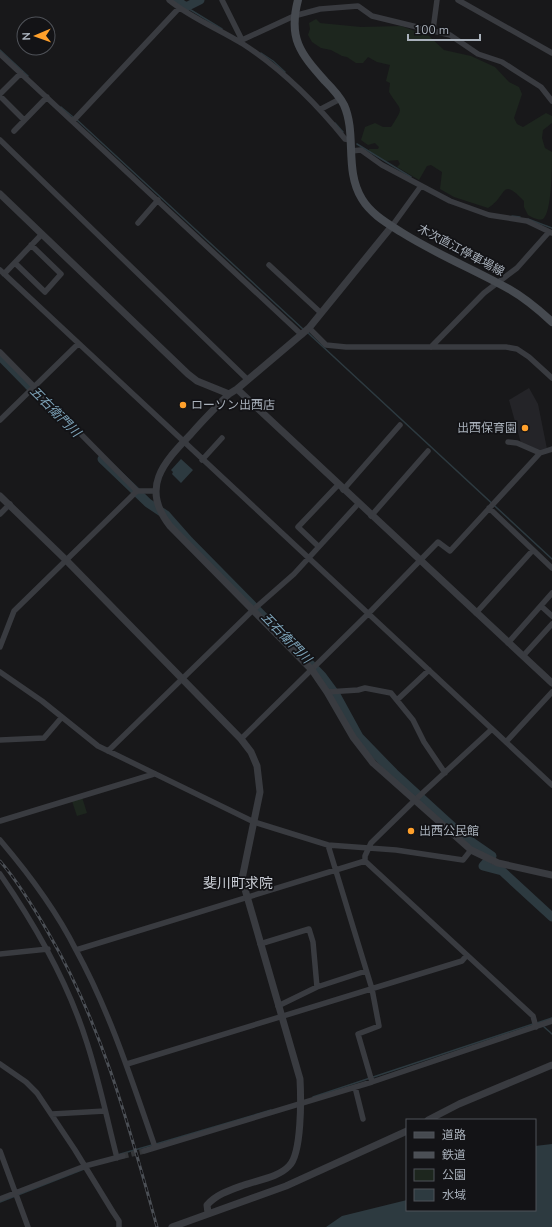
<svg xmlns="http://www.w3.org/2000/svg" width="552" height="1227" viewBox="0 0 552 1227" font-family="'Nunito Sans','Noto Sans JP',sans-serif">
	<rect width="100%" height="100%" fill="#18181a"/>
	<path fill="#242428" d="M529,388L538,404L547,449L542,451L521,443L509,400Z"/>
	<path fill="#1d261e" d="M316,19L320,23L361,27L401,26L429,36L444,50L471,56L495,67L509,82L519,87L522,94L514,118L517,124L523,127L546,113L552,116V123L543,130L542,138L545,148L552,152C552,166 552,212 543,219C538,221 532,217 528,215L524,207V201C500,176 508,196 488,208L454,197L440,189L442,172L431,165L427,166L419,180L397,167L400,164L398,160L386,161L369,151V149H378L379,147L375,143L368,145L361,140L365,127L375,123L383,127H391C405,105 401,112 389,92L390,83L386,81L390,65L377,62L368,57L363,63H356L347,57L342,56L331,50L321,48L312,42L308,35L310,29L309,23Z
		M82,797L87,813L77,816L72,801Z"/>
	<path fill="#2d3a40" d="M181,459L193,470L181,483L172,474L173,472L171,470Z
		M552,1144V1227H326L342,1216L407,1200V1210H535V1146Z"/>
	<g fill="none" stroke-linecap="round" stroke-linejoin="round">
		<path stroke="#2d3a40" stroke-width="1.5" d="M186,7L222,29
			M0,50L28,76
			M261,53L273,61L285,72
			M61,107L73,117
			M76,119L304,330
			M335,123L343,132
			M357,144L411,177
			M512,216L520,217
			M528,219L552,228
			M307,332L552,559
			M537,1023L552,1018
			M543,1026L552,1034
			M313,1097L533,1024
			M156,1144L271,1110
			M117,1155L152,1145
			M0,1202L84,1169"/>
		<path stroke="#2d3a40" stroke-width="9" d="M176,0L186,7L200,0
			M0,356L53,410
			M102,459L148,503L166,515L189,541L322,676L336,695L359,737L394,773L463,836L492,856L483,866L502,871L552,917"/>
		<path stroke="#35373a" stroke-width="5.5" stroke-dasharray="5.5 3" stroke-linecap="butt" d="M123,1156L144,1151"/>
		<path stroke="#393b40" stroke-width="5.5" d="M169,0C191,18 219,29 243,44C283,70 315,102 345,139L350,140
			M222,0L242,40
			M458,0L552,53
			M433,30L437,0
			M241,43L242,40L294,16L320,9L358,6L372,16L450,35L478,54L502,62L519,73L541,87L552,101
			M0,54L302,335
			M0,94L21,73
			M0,96L24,120
			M321,109L340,99
			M73,121L179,8
			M14,131L47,97
			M0,140L248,380
			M351,151L361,150L382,165L450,201L489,215L527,221L552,233
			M138,223L158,200
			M392,226L421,186
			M15,263L45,292L61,274L31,245
			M269,265L321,313
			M0,270L552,785
			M4,274L42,234
			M309,328L326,345L346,347H506L517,349L529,357L552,378
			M431,347L484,293L517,268L549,232
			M0,352L137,491H155
			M0,420L78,344
			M508,442L517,443L540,453
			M202,460L222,438
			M343,490L400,425
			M489,508L552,568
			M0,514L10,504
			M371,516L428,451
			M318,546L298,527L338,485
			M541,606L552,616
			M476,613L533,550
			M508,643L552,593
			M0,647L14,611L137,491
			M523,656L552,624
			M0,672L42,701L98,746L254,822L328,845L396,850L463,860L471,850
			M327,692L358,690L365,688L391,693L413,720L424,742L445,773
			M397,700L429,670
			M241,739L368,614L438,542L450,551L540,453L552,449
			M0,740L44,738L62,717
			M506,742L552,692
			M108,751L253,610L294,574L358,504
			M0,821L154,774
			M0,840C29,874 56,910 76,950C110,1012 132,1081 155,1147
			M328,845L372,989L379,1026L358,1034L372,1082
			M365,861V856L371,843L415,800L492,729
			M0,874C36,926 68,982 87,1043C99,1080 107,1119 117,1158
			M260,944L309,929L313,942L317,987
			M76,950L365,861L533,1016L536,1027
			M0,954L48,949
			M278,1006L317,987L366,971
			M0,1064L26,1082L37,1093L75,1150L113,1212L119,1221V1227
			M127,1064L462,961L467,955
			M355,1087L363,1119
			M52,1114L105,1111
			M0,1151L28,1227
			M144,1151L372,1082L552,1021
			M0,1199L85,1166L123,1156"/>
		<path stroke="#393b40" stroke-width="7" d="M0,194L188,374L197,381L229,394
			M392,226L309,328L237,389L229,394C216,407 203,420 191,434C163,463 140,488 170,526L312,670L327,692L353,737L373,763L471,850L498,863L552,875
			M237,389L552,683
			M0,496L66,560L241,739L251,752L257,766L260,792L242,879L300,1079C301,1097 302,1154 289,1166C279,1177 258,1180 244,1185C230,1190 217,1194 207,1205L208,1213
			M428,1120L459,1104L552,1065
			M172,1227L286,1186L407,1131"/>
		<path stroke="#464a50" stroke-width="8" d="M298,0C288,38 300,53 325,81C332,88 339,95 344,105C357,134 344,170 362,199C371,214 387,223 401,232C436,254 473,269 509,289C525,298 538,309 552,322"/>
		<g stroke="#4b4f55" stroke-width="3">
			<path id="rail" d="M0,861C19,883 34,908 49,934C102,1025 129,1126 157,1227"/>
		</g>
		<use href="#rail" stroke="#131316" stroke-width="1.5" stroke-dasharray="4.5" stroke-linecap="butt"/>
	</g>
	<g fill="#ffa02b" stroke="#131316" stroke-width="1.5">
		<circle cx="183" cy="405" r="4"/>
		<circle cx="525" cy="428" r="4"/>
		<circle cx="411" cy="831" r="4"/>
	</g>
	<g text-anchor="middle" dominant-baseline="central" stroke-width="3.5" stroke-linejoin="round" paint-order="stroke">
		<g font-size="12" fill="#a9b1bb" stroke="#131316">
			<text transform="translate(461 250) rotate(28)">木次直江停車場線</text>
		</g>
		<g font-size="12" fill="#a9b1bb" stroke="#131316" text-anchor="start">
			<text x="191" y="405">ローソン出西店</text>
			<text x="517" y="428" text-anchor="end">出西保育園</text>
			<text x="419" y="831">出西公民館</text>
		</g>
		<g font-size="13" font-style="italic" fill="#7ea4b9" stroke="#131316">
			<text transform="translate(55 412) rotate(45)">五右衛門川</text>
			<text transform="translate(286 638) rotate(46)">五右衛門川</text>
		</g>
		<g font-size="14" fill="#cbcfd7" stroke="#131316">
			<text x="238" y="883">斐川町求院</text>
		</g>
	</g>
	<rect x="406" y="1119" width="130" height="92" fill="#131316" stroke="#4f5258"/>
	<rect x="414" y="1132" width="20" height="6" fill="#464a50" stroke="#4f5258"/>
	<text x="442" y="1139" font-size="12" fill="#a9b1bb">道路</text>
	<rect x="414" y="1152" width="20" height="6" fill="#4b4f55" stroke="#4f5258"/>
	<text x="442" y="1159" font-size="12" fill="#a9b1bb">鉄道</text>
	<rect x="414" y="1169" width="20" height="12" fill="#1d261e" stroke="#4f5258"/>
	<text x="442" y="1179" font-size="12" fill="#a9b1bb">公園</text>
	<rect x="414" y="1189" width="20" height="12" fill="#2d3a40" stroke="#4f5258"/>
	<text x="442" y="1199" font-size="12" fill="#a9b1bb">水域</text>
	<g transform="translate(36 36) rotate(268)"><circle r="19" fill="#131316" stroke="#4f5258"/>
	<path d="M0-3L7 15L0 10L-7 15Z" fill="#ffa02b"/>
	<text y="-6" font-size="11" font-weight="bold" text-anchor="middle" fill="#a9b1bb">N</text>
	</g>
	<path d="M408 34v6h72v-6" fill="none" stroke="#a9b1bb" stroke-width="2"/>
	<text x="414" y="34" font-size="12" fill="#a9b1bb" stroke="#131316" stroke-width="3" paint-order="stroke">100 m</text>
</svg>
